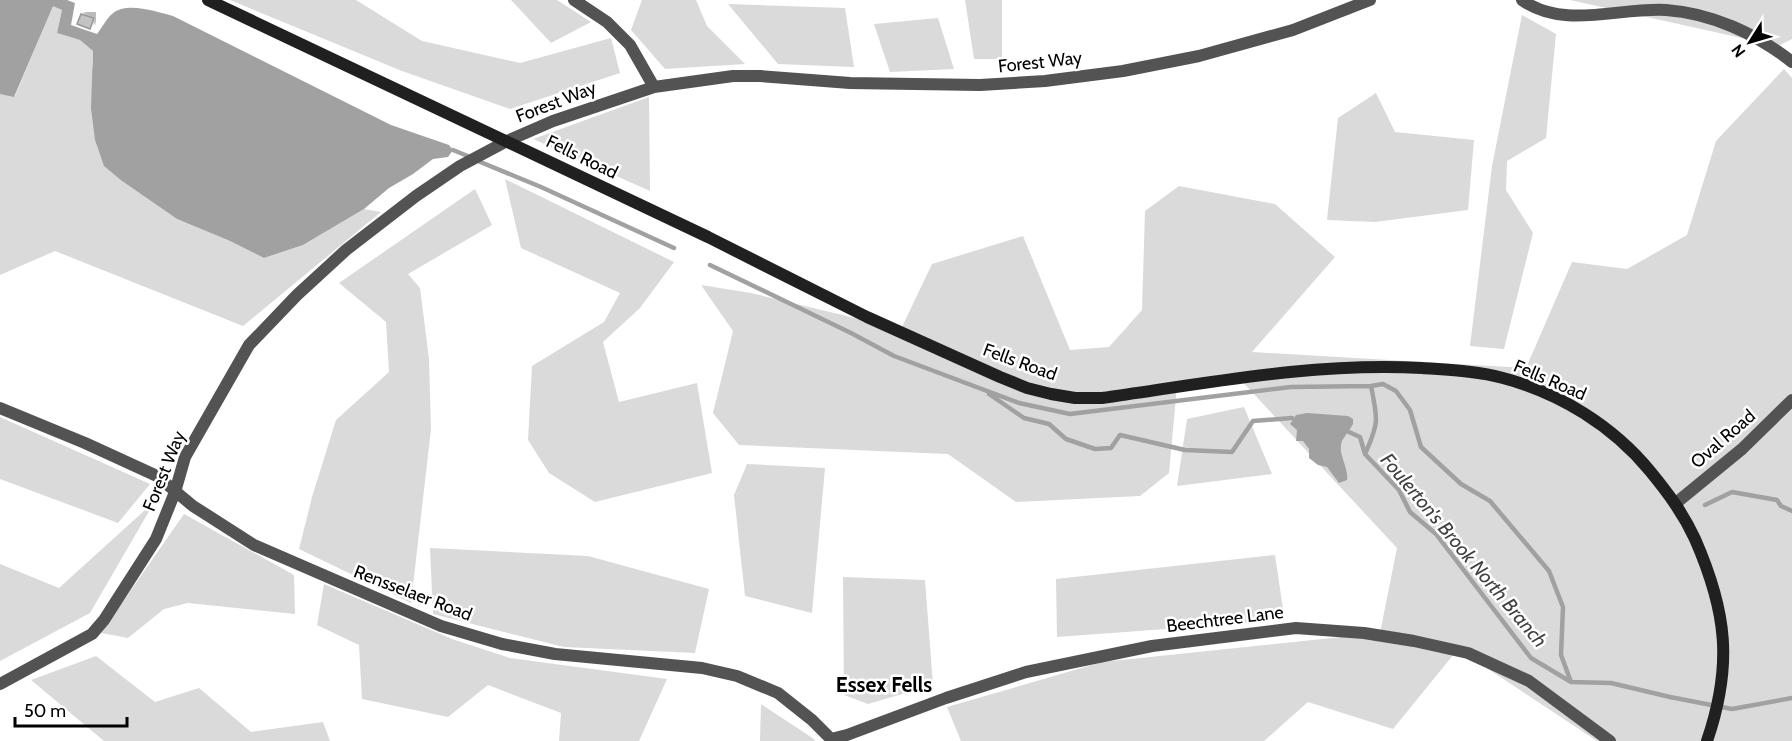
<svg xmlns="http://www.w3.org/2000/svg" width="1792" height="741" viewBox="0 0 1792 741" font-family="Cabin,sans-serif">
	<defs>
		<filter id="shadow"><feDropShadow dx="5.5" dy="-5.5" stdDeviation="1.5" flood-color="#0004"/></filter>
	</defs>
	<rect width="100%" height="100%" fill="#fff"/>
	<path fill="#dadada" d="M230,0H356L422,41L520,63L611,38L620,73L510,109L402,71Z
		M511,0H557L591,22L551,43Z
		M642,0H696L707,26L745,64L665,69L631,30Z
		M965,0H1002V59H974Z
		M1570,0H1792V39L1778,46Z
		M728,4L845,8L854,67L778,64Z
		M53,5L62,10L57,33L80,40L93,51L92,65L122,181L177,219L230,241L264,258L303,245L364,209L381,212L243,326L55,251L0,275V94L15,96Z
		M1522,15L1556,34L1546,138L1507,161L1506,190L1533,233L1504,349L1470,346L1492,166Z
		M938,18L954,69L890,72L874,24Z
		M1784,69L1792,78V741H1597L1458,649L1393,729L1308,702L1264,741H961L947,707L1102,662L1380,633L1397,548L1238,377L1177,386L1169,473L1140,496L1016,502L948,454L739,445L713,413L733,331L701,285L751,293L901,329L932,264L1023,236L1070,350L1109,347L1142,310L1145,211L1179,186L1275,204L1335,257L1252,352L1526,368L1572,262L1627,269L1687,235L1716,141Z
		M1376,93L1395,132L1474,140L1468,210L1375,222L1327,220L1338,118Z
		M649,97L650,191L533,139Z
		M505,179L674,262L640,308L603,342L619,402L697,383L712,473L595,502L549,473L528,440L532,366L604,322L620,293L521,248Z
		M475,189L492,225L408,274L420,288L429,359L431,429L411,603L299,549L312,497L336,420L389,372L386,322L339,283Z
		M1244,407L1272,474L1177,486L1187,419Z
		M0,417L150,484L118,523L0,479Z
		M747,464L825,468L812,613L745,596L734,495Z
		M155,501L90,613L0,661V564L59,588Z
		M184,514L294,575L295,614L188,603L164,609L128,638L101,633Z
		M430,548L588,556L709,589L695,653L564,647L433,614Z
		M1275,555L1283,609L1247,623L1057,637L1056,579Z
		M843,577L925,580L933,685L868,704L844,695Z
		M324,584L452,639L510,658L667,679L639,741H559L561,713L488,685L448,717L362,699L359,645L317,625Z
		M96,656L155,702L199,688L251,732L323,722L330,741H104L31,680Z
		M761,704L814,739L815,741H760Z"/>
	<path fill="#a1a1a1" d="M0,0H67L75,3L71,25L97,34C102,28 106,19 112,14C127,1 156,12 173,16L391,125L449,145L453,150L448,157L433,159L413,174L389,188L364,209L303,245L264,258L230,241L177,219L122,181L104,166L95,140L91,108L93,51L80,40L57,33L62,10L53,6L14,97L0,94Z
		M1307,413L1348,416L1353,419V424C1350,430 1345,435 1342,441C1337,454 1349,467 1347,480L1339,483L1327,467L1318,465L1309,458V449L1303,441H1296L1297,430L1290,424L1296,415Z"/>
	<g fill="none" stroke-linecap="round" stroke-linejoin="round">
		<path stroke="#a1a1a1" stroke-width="4.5" d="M453,150L470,157
			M478,161L541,187L674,248
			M710,265L851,333L894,356L1019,403L1070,414L1291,387L1371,386C1378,420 1379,423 1365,454L1399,490L1410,512L1436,534L1531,658L1571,682L1611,683L1670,697L1732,709L1792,698
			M1371,386L1383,384L1396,391L1410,410L1421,447L1461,484L1490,501L1549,571L1563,607L1561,655L1571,682
			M989,394L1024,418L1049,424L1066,439L1095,449L1111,448L1120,435L1185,450L1232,452L1253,421L1292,418
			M1349,432L1360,437L1365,454
			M1705,505L1732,492L1777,500L1781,506L1792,511"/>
	</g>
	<path fill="#c3c3c3" stroke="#979797" stroke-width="1.5" filter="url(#shadow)" d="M81,14L94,18L90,29L77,24Z"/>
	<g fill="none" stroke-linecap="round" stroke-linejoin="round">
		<path stroke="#535353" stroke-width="12" d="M574,0L607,22L630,45L654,87
			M1522,0C1564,30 1619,7 1666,10C1711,13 1757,34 1792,62
			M0,408L85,443L157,476L193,506L254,545L441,626L502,644L555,654L702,668L737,676L778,693L812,720L833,741
			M1676,503L1742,449L1792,400
			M0,684L92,634L104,620L156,539L175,492L185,457L249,345L297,295L346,250L416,196L460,166L507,141L553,121L654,87L733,76H760L850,83L980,85L1045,81L1123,71L1199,56L1293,30L1370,0
			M831,739L847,735L946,698L1026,672L1152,646L1296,628L1364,633L1414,641L1468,653L1529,681L1610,741"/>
		<path stroke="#202020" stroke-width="12" d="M208,0L708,237L867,317L1000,377L1027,388L1051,394L1075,398H1102C1208,383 1315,362 1422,368C1449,370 1477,371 1503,378C1560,393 1613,426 1650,471C1668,493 1683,513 1695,539C1727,612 1733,665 1707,741"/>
	</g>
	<g text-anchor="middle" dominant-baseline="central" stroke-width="5" stroke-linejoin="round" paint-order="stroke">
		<g font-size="18" fill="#000" stroke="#fff">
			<text transform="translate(1040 62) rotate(-6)">Forest Way</text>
			<text transform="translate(556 102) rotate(-21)">Forest Way</text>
			<text transform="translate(582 157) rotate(26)">Fells Road</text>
			<text transform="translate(1020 362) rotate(20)">Fells Road</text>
			<text transform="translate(1550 380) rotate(23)">Fells Road</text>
			<text transform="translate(1723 439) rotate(-41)">Oval Road</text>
			<text transform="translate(164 471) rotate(-68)">Forest Way</text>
			<text transform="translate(413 593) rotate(21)">Rensselaer Road</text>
			<text transform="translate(1225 619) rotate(-7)">Beechtree Lane</text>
		</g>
		<g font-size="20" font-style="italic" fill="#424242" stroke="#fff">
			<text transform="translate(1464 550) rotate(50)">Foulerton's Brook North Branch</text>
		</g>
		<g font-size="21" font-weight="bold" fill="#000" stroke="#fff">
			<text x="884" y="684">Essex Fells</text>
		</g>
	</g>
	<g transform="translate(1750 42) rotate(233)" stroke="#ffffff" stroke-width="4.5" paint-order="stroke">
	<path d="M0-4.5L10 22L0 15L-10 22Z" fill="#000000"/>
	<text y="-9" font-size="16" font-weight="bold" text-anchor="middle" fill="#000000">N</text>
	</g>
	<path d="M15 717v9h112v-9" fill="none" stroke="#000000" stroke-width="3"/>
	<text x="24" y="717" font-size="18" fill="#000000" stroke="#ffffff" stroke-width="4.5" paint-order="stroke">50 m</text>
</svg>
